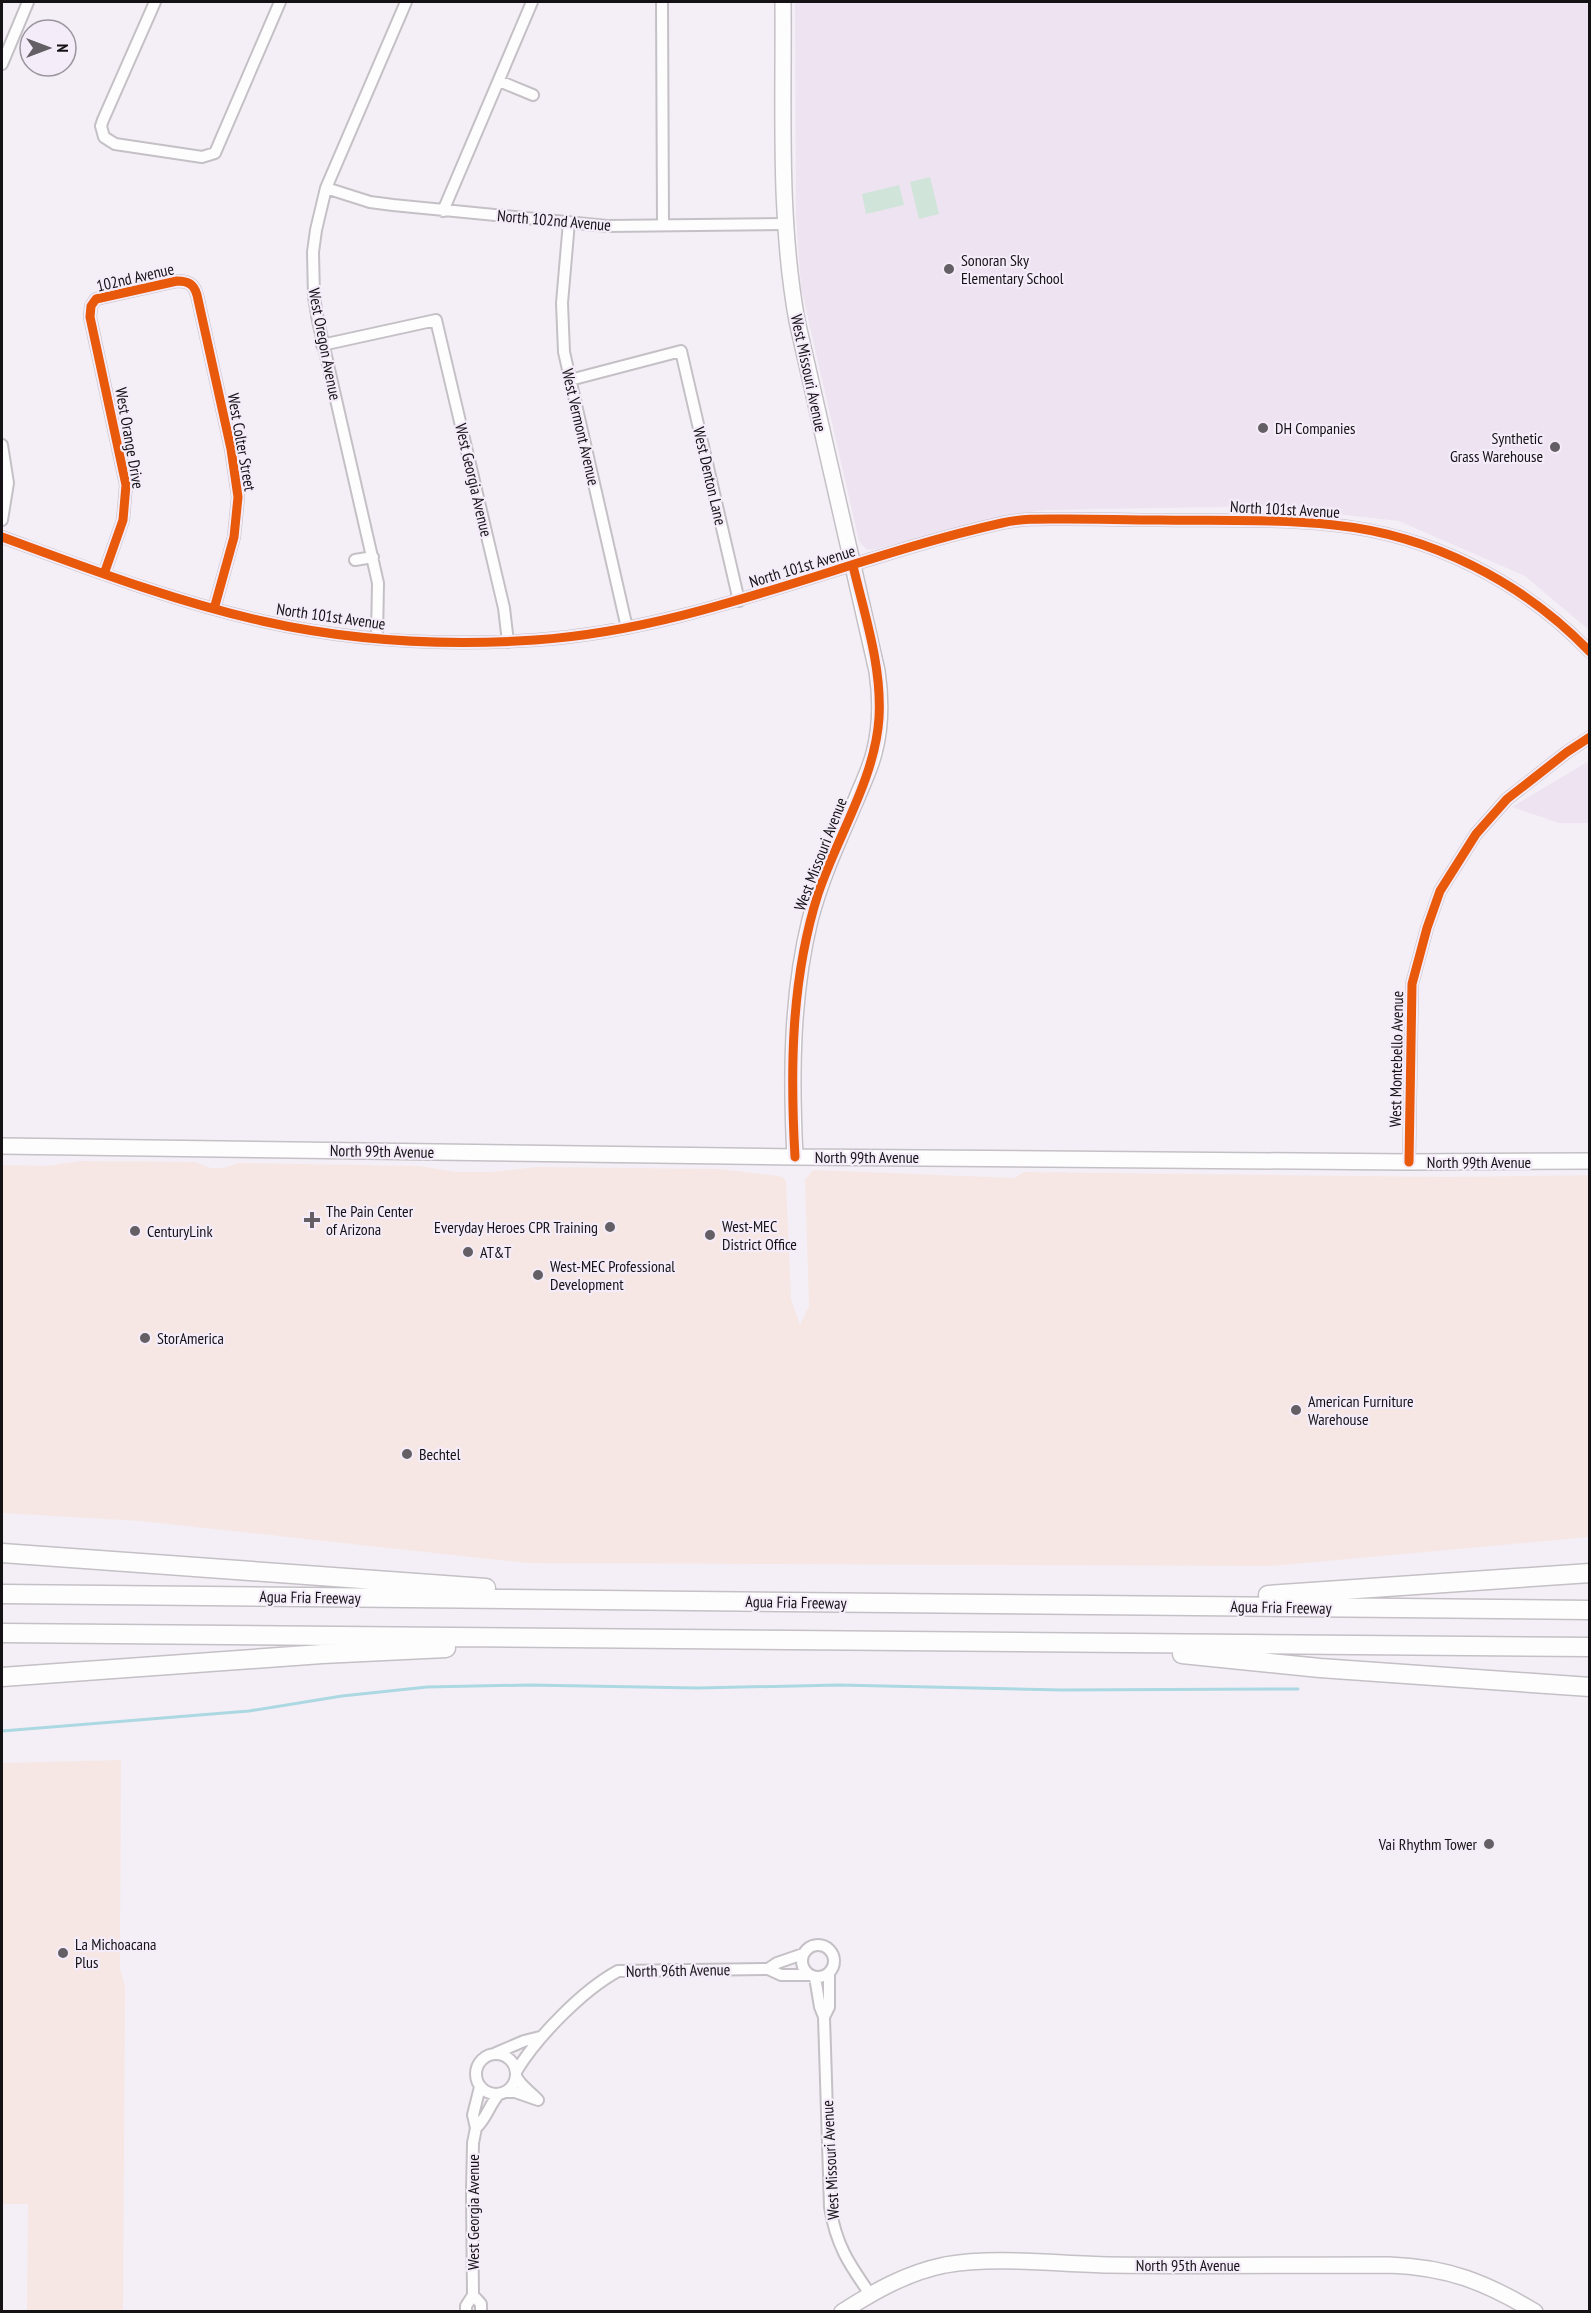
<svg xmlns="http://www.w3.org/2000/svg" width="1591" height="2313" viewBox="0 0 1591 2313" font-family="'PT Sans Narrow',sans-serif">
	<rect width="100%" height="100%" fill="#f4eff6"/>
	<path fill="#f6e7e4" d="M81,1161L195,1162L211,1168H224L239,1163L420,1166L455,1172H492L536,1167L719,1169L779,1176L784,1178L786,1182L791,1299L800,1325L809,1306L805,1180L813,1170L1015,1178L1024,1172L1450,1177L1589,1175V1537L1272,1566L527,1563L140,1521L2,1513V1165L47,1166Z
		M121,1760L120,1968L125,1987L123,2311H2V2310H27L28,2204H2V1763Z"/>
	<path fill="#ede3f1" d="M795,2H1589V630L1525,576L1399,521L1265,506L1046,510L1012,514L872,550L866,549L859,541L801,287L796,214Z
		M1589,761V823H1559L1512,807Z"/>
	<path fill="#d1e4d9" d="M930,177L939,214L919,219L910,182Z
		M899,185L904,205L866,214L862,194Z"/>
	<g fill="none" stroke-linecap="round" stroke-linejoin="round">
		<path stroke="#acd8e2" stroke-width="3" d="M2,1731L249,1711L342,1696L427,1687L529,1685L697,1688L839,1685L1062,1690L1298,1689"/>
		<g stroke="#c4c0c5" stroke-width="14">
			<path id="street" d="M155,2L103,120L101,126L104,137L115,144L202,157L215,153L218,146L280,2
				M662,2L663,225
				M2,64L28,2
				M499,81L533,95
				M326,188L370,202L393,205L607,226L785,224
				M443,211L532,2
				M569,222L562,303L564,352L627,628
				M322,345L436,320L504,608L508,642
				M570,380L681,351L739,601
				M2,445L8,483L2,520
				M2,537C87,568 173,601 262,621C351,641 445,646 535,640C697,629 845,558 1002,523C1024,518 1046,519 1068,519C1099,519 1129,520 1160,520C1218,521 1276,519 1334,525C1431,535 1523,582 1590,652
				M355,560L373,557
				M104,574L123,520L126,485L90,317L91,306L96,299L177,281C188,281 194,284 197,295L231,449L238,497L234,537L214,609
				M377,638L378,583L318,321L314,297L313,252L316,230L326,188L406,2
				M1409,1162L1412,984L1427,928L1440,891L1476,834L1507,799L1567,752L1590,737
				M802 1961a16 16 0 1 1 32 0a16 16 0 1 1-32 0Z
				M768,1969L777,1963L803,1954
				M815,1977L820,2007L824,2017L830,2207C836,2245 849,2264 870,2294
				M824,2017L829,2007V1973
				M496,2053L524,2041L540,2037
				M476 2074a20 20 0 1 1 40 0a20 20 0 1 1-40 0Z
				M517,2070C538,2036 583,1990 618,1971L768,1969L781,1975H810
				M517,2078C522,2087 531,2092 538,2100
				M506,2092H515L538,2100
				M476,2128C487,2118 489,2105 499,2094
				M473,2295L481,2304V2312
				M466,2312V2306L473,2295L472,2193L473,2143L476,2128L473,2115L480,2087"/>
		</g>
		<g stroke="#c4c0c5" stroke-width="18">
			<path id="secondary" d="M783,2C784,108 778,216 797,321L877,671C881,698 881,727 874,753C870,769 862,785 856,800C839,839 821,878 810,920C791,997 791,1078 795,1157
				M2,1146L795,1157L1409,1162L1590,1161
				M842,2312C875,2291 906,2273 945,2265C995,2256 1057,2264 1108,2265C1202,2266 1296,2265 1389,2265C1447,2267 1486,2282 1535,2312"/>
		</g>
		<g stroke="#c4c0c5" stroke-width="21">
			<path id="highway" d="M2,1553L486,1588
				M2,1594L1590,1610
				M1268,1595L1590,1573
				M2,1633L1590,1647
				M1182,1654L1320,1668L1590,1687
				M2,1677L322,1654L446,1648"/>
		</g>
		<use href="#street" stroke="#fdfdfe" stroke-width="10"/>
		<use href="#secondary" stroke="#fdfdfe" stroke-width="15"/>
		<use href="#highway" stroke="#fdfdfe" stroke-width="18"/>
		<g stroke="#f5ecf9" stroke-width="13">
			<path id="cycleway" d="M2,537C87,568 173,601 262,621C351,641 445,646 535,640C697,629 845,558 1002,523C1024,518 1046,519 1068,519C1099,519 1129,520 1160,520C1218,521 1276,519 1334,525C1431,535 1523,582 1590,652
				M104,574L123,520L126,485L90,317L91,306L96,299L177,281C188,281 194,284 197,295L231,449L238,497L234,537L214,609
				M795,1157C790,1069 791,979 818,894C837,837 875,779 879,718C882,667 865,616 853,566
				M1409,1162L1412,984L1427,928L1440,891L1476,834L1507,799L1567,752L1590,737"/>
		</g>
		<use href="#cycleway" stroke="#e8590c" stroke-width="9"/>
	</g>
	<g fill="#635f64" stroke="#f5ecf9" stroke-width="2">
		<circle cx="949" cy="269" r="6"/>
		<circle cx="1263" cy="428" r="6"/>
		<circle cx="1555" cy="447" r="6"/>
		<path d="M309 1211h6v6h6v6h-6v6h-6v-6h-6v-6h6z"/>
		<circle cx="610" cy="1227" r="6"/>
		<circle cx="135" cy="1231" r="6"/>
		<circle cx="710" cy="1235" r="6"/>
		<circle cx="468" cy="1252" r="6"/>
		<circle cx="538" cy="1275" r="6"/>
		<circle cx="145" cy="1338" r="6"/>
		<circle cx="1296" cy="1410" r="6"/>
		<circle cx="407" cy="1454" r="6"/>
		<circle cx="1489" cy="1844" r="6"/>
		<circle cx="63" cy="1953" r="6"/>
	</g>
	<g text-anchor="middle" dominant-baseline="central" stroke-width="4.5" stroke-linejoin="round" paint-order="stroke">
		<g font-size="16" fill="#151216" stroke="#f5ecf9">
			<text transform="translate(554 220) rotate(5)">North 102nd Avenue</text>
			<text transform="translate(135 277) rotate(-13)">102nd Avenue</text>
			<text transform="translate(325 344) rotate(79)">West Oregon Avenue</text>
			<text transform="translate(809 373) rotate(78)">West Missouri Avenue</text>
			<text transform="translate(581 427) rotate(77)">West Vermont Avenue</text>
			<text transform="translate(130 438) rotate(80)">West Orange Drive</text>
			<text transform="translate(242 442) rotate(80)">West Colter Street</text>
			<text transform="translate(710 476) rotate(77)">West Denton Lane</text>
			<text transform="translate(474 480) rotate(77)">West Georgia Avenue</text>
			<text transform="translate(1285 509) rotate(3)">North 101st Avenue</text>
			<text transform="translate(802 566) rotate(-17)">North 101st Avenue</text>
			<text transform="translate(331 616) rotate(8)">North 101st Avenue</text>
			<text transform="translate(820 854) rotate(-69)">West Missouri Avenue</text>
			<text transform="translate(1396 1059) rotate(-89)">West Montebello Avenue</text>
			<text transform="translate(382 1151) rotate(1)">North 99th Avenue</text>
			<text x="867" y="1157">North 99th Avenue</text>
			<text x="1479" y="1162">North 99th Avenue</text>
			<text transform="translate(310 1597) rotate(1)">Agua Fria Freeway</text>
			<text transform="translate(796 1602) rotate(1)">Agua Fria Freeway</text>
			<text transform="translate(1281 1607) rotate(1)">Agua Fria Freeway</text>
			<text transform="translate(678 1970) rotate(-1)">North 96th Avenue</text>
			<text transform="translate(830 2160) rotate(-93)">West Missouri Avenue</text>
			<text transform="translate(473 2212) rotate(-90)">West Georgia Avenue</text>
			<text x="1188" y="2265">North 95th Avenue</text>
		</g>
		<g font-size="16" fill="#151216" stroke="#f5ecf9" text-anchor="start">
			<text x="961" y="260">Sonoran Sky<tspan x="961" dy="18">Elementary School</tspan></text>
			<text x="1275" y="428">DH Companies</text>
			<text x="1543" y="438" text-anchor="end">Synthetic<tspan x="1543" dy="18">Grass Warehouse</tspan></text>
			<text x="326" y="1211">The Pain Center<tspan x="326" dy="18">of Arizona</tspan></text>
			<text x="722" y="1226">West-MEC<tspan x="722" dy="18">District Office</tspan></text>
			<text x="598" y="1227" text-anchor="end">Everyday Heroes CPR Training</text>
			<text x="147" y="1231">CenturyLink</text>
			<text x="480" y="1252">AT&amp;T</text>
			<text x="550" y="1266">West-MEC Professional<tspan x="550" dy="18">Development</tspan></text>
			<text x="157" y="1338">StorAmerica</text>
			<text x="1308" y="1401">American Furniture<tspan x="1308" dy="18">Warehouse</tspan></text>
			<text x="419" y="1454">Bechtel</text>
			<text x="1477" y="1844" text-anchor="end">Vai Rhythm Tower</text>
			<text x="75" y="1944">La Michoacana<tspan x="75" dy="18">Plus</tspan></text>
		</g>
	</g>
	<rect width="1591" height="2313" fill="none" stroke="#151216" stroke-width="6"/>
	<g transform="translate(48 48) rotate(90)"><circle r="28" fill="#f5ecf9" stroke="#9b959e" stroke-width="1.5"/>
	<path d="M0-4.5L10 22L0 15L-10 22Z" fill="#635f64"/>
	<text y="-9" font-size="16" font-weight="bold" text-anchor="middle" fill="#151216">N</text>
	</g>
</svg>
